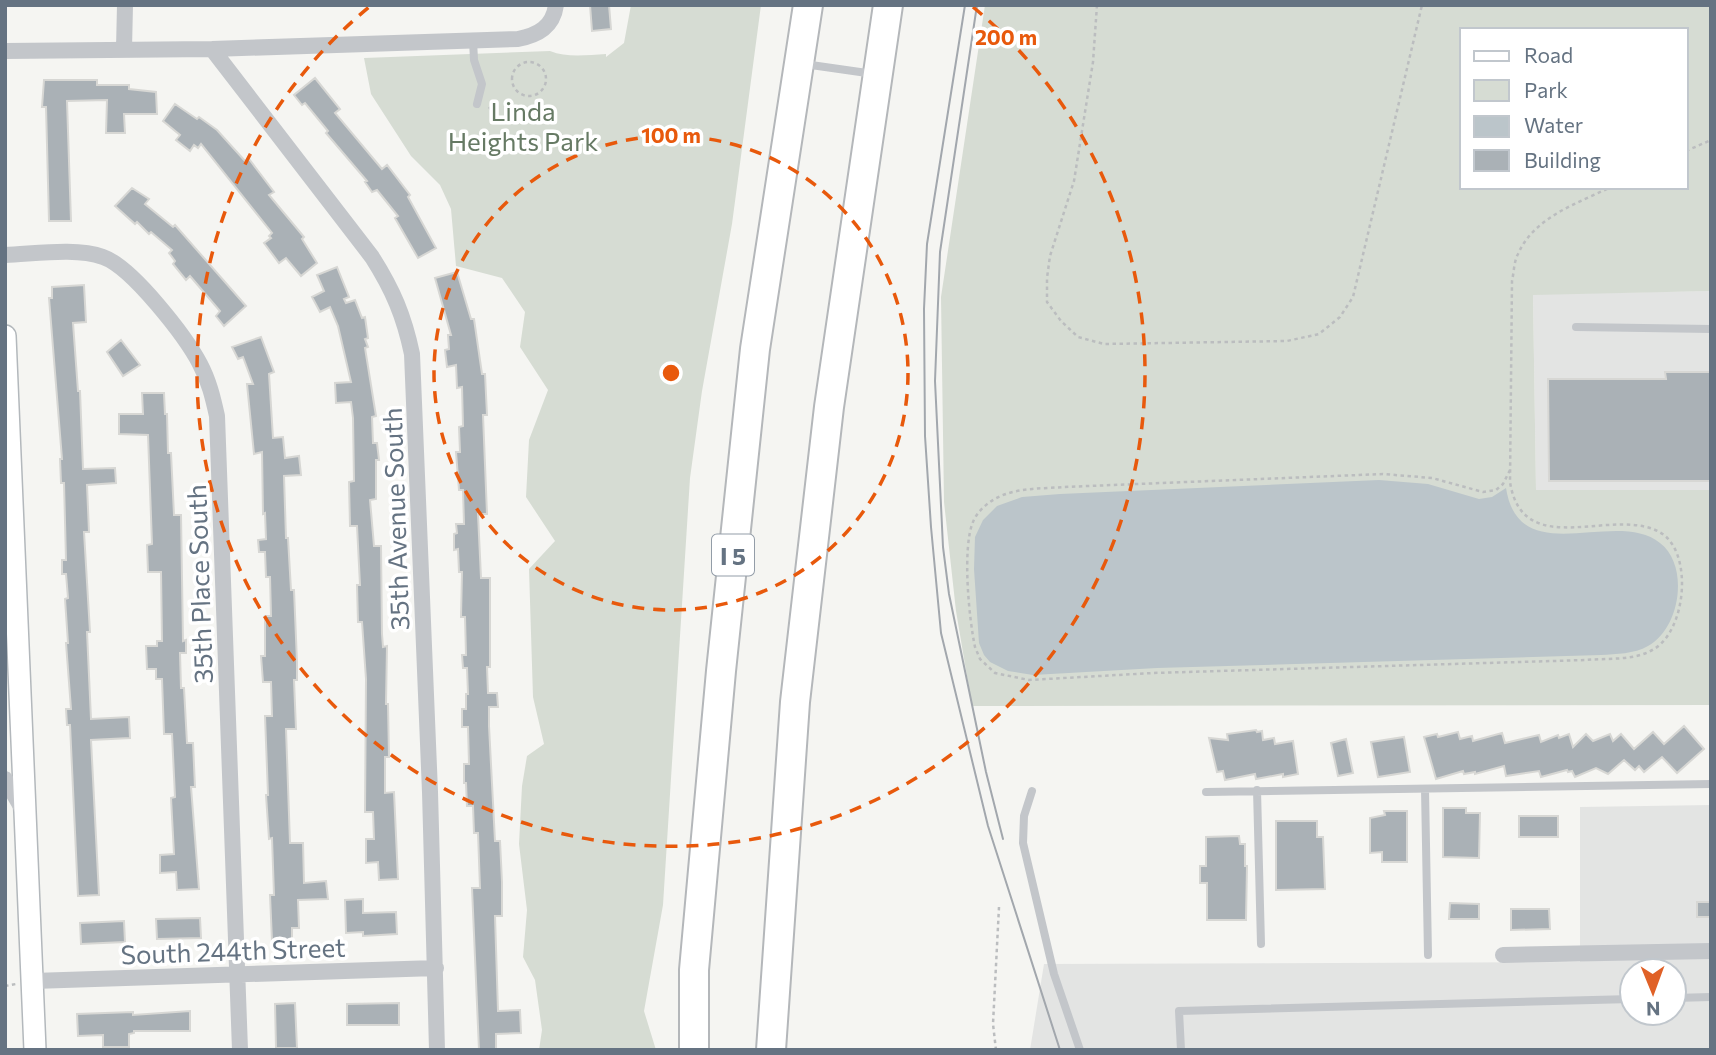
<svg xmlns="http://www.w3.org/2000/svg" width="1716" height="1055" viewBox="0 0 1716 1055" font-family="Commissioner,sans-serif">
	<rect width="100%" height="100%" fill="#f5f5f2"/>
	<path fill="#e3e4e3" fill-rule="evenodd" d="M1711,291V490L1536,491L1533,294Z
		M1711,805V1050H1030L1044,964L1580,962V807ZM1632,971H1674V1013H1632Z"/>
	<path fill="#d6dcd3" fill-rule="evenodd" d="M631,5H761L732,224L702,391L690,478L663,905L644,1011L656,1050H539L542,1030L535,980L523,957L527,910L519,844L522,786L527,756L544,744L533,697L529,569L555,541L526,497L529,440L548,390L520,347L525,312L502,278L456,266L451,209L440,185L411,156L371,94L364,58L550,51C567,58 587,55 606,54V57L624,43Z
		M985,5H1711V291L1533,295L1536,490H1711V705L972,706L956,611L944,502L941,297ZM1462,30H1686V187H1462Z"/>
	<path fill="#bbc5ca" d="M1379,480L1428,484L1479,499L1492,497L1506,488C1519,572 1616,507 1660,543C1690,566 1680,629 1648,646C1634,654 1616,654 1601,655L1157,668L1033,675L1008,671L990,662L984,655L979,643L974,569L975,537L983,520L997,506L1022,497L1060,494Z"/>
	<path fill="#aab1b6" stroke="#d7d7d4" stroke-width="2" d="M590,5H609L611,29L592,31Z
		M315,78L340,109L335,113L382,169L387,165L410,195L408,197L436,248L418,258L395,218L398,216L377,190L372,192L365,182L367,181L326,133L328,131L305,103L302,105L294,95Z
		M44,80H97V85H129V89L156,92L157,114H124L125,133H106L107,100L67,101L71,221H49L46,107H42Z
		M175,104L197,119L199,117L217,130L245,161L249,159L274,192L269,195L304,237L302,239L317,263L301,276L286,258L279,263L264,243L271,238L269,236L272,233L201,144L198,148L194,145L190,151L176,140L180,135L163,121Z
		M132,188L149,199L145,204L173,227L175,225L246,306L224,326L216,316L220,311L190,276L186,280L173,264L175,261L169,253L172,250L151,232L149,234L137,222L135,224L115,206Z
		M337,267L349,297L344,299L346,303L355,300L362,318L365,317L368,338L365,339L368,347L365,348L376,416L372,417L373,443H377L379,460H376V499L370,500L374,546H381L382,634L383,647L387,646L386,704H388L389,757H385V793L394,792L398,879L379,880L378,862L366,863V839H374L373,812H365L366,679L362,622H358L357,585H360L357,526H350L349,482L354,481L353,418L351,402L336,403L335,383L351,382L338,326L330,307L320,312L312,297L324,291L317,275Z
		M457,272L471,319H474L482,374H485L487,415H483L487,514H478L481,578H490V667H487L488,693H497L498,707H489V726L495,841H500L502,882V916H495L498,1011L520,1010L521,1033L496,1034V1050H479L472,888H480L478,833H474L473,806H467L466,783H464V764H469L468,727H462V709H466V694H468L467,668H463L462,655H466L465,617H461L462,572H459L458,549L454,550V534L457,533L456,524H464L463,490H459L456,452H460L459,427L463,426L462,387L457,388L456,365L447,367L445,350L449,349L448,335H451L435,278Z
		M84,285L86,322L73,323L78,391H80L83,469L115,468L116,483L87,485L89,532H84L90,632H87L91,719L129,717L130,738L91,740L99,895L78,896L70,725H67L66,709H71L66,643H68L65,599L68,598L66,574H62V560H66L64,483H61L60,459H62L49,298H52V287Z
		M261,337L274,372L269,374L273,438L283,437L285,458L299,456L301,475L284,476L286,538H288L291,590H294L297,662V680H294L296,729H286L290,843H303L304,883L326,881L328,899L298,900L299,928H292V941H272L270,895H274L272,838L269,839L266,795H268L265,716H272L271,682H263L261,656H265V616H271L270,577H266L265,552H259L258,540L266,539L265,513L263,514L262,452L254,454L247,384H253L243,357L238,359L232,347Z
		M121,340L140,365L123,376L107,352Z
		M1665,372H1711V481H1549L1548,379H1666Z
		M142,393H164L165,414H167L168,453H171L174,515H181L183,641L186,640V653H180L181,688H184L187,743H193L195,787H191L199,889L177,890L176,872L160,873V855L174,854L171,798L175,797L172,734H164L162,679H156V669H147L146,646H157V641H162L161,572H148L147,545L152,544L148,435L119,434V414H143Z
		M1684,726L1704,749L1677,773L1662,757L1644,772L1639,766L1635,770L1624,760L1608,774L1596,768L1575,777L1572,771L1568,772L1567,770L1541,777L1539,771L1506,776L1504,766L1475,774V772L1464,774L1463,771L1436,779L1424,737L1437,734L1438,737L1458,732L1460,739L1472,736L1473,741L1502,733L1505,743L1539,735L1541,742L1558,735L1559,738L1569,734L1573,747L1586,734L1593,741L1610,734L1613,741L1621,734L1634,749L1653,732L1664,744Z
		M1256,730L1257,732L1262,731L1263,740L1274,738L1275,744L1293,741L1298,774L1283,777V774L1256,779L1255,774L1225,780L1223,771L1217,772L1209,738L1228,740L1227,734Z
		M1404,737L1410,772L1378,777L1371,742Z
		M1346,739L1353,773L1338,776L1331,743Z
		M1443,808H1466V813H1480L1479,858L1443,857Z
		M1384,811H1407V862H1382V852L1370,853V818L1385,815Z
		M1519,816H1558V837H1519Z
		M1276,821H1317V837H1323L1325,889L1276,890Z
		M1239,836L1240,844H1245V866H1247L1246,920H1207V883H1200V866H1206V837Z
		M363,899V913L396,912L397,934L363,936V932L346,933L345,900Z
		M1697,902H1711V917H1697Z
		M1450,903L1479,904V919H1449Z
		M1511,909H1549L1550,929L1511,930Z
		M200,918L201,938L157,939L156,919Z
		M124,921L125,942L81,944L80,923Z
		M295,1003L297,1048H276L275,1004Z
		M399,1003V1025H347V1004Z
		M190,1011V1031H134V1033L129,1034V1047H103V1035L78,1036L77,1014L133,1012V1015Z"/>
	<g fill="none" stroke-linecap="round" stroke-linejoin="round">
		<g stroke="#b3b8bc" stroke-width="24">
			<path id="secondary" d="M5,336L35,1050"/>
		</g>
		<g stroke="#b4b7ba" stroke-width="32">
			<path id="highway" d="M694,1050V970L721,671L755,349L808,5
				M771,1050L795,702L829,407L888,5"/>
		</g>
		<path stroke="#bbbdbf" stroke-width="2.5" stroke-dasharray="3.5 3.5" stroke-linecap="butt" d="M1097,5L1093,62L1074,181L1050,256L1047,278V302L1061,321L1078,337L1104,344L1287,341L1319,334L1340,317L1353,297L1422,5
			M512 79a17 17 0 1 1 34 0a17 17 0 1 1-34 0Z
			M489,107L500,122
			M1686,151L1711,140
			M1510,470L1503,484L1496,490L1483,492L1432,478L1383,474L1064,487C1040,489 1011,487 990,502C983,507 976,514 973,522C962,548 969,619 975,647L980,659L995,673L1029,680L1153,673L1586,660C1608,658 1635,661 1654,649C1685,631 1693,558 1664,535C1619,502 1523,565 1510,482L1512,281C1514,272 1514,261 1518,254C1534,217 1578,203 1611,187
			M5,986L16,984
			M996,1050L993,1024L999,907"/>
		<path stroke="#c3c6ca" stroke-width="8" d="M473,40L474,60L482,84L477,104
			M804,64L874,74
			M1576,327L1711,329
			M1425,789L1428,955
			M1257,790L1261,944
			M1032,791L1024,816L1023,843L1054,974L1080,1050
			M1206,792L1711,784
			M1674,998L1711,997
			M1181,1050L1179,1011L1632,999"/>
		<path stroke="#c3c6ca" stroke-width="16" d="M124,49L125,5
			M212,49L372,257C393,290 404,316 412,354L430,792L437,1050
			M5,51L212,49L518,39C538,35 553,27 556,5
			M5,255C34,254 76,247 103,257C132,267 186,337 200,364C209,381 213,398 217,416L240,1050
			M5,779L23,810
			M1503,955L1711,951
			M33,981L436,968"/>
		<use href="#secondary" stroke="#fff" stroke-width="21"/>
		<use href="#highway" stroke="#fff" stroke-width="28"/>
		<path stroke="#a2a7ad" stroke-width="2" d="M965,5L927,244L924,309L925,436L931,527L941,633L988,826L1060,1050
			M977,5L940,252L935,381L943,547L949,594L986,772L1003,839"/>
	</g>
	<g fill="none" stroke="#e8590c" stroke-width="3.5" stroke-dasharray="12 9">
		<circle cx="671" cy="373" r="237"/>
		<path d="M973 7A474 474 0 1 1 369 7"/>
	</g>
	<g text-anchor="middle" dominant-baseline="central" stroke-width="7" stroke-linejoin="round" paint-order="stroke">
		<rect fill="#fff" stroke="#939da8" stroke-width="2" x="712" y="534.5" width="42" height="41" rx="5"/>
		<g font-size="24" font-weight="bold" fill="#657382">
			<text x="733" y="555">I 5</text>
		</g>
		<g font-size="26" fill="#667a64" stroke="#fff">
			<text x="523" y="110">Linda<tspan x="523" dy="30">Heights Park</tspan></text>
		</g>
		<g font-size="26" fill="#657382" stroke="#fff">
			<text transform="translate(395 519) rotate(-92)">35th Avenue South</text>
			<text transform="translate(199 584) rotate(-92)">35th Place South</text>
			<text transform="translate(233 950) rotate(-2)">South 244th Street</text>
		</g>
	</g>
	<circle cx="671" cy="373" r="10" fill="#e8590c" stroke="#fff" stroke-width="3.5"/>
	<g font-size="21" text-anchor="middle" font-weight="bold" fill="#e8590c" stroke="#fff" stroke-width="7" stroke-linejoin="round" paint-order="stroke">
		<text x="1006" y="45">200 m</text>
		<text x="671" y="143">100 m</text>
	</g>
	<rect width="1716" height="1055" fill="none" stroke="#657382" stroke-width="14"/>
	<rect x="1460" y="28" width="228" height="161" fill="#ffffff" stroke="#c1c7cd" stroke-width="2"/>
	<rect x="1474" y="51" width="35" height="10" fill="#ffffff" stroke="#c1c7cd" stroke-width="2"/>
	<text x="1524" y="63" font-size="21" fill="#657382">Road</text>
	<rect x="1474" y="80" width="35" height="21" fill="#d6dcd3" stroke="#c1c7cd" stroke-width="2"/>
	<text x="1524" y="98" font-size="21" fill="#657382">Park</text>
	<rect x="1474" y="116" width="35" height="21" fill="#bbc5ca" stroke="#c1c7cd" stroke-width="2"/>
	<text x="1524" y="133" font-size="21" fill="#657382">Water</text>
	<rect x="1474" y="150" width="35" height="21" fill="#aab1b6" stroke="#c1c7cd" stroke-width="2"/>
	<text x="1524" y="168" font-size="21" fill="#657382">Building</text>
	<g transform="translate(1653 992) rotate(179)"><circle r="33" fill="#ffffff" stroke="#c1c7cd" stroke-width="2"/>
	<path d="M0-5L12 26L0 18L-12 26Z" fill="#e06127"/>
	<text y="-10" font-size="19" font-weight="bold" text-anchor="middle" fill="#657382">N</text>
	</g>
</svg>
